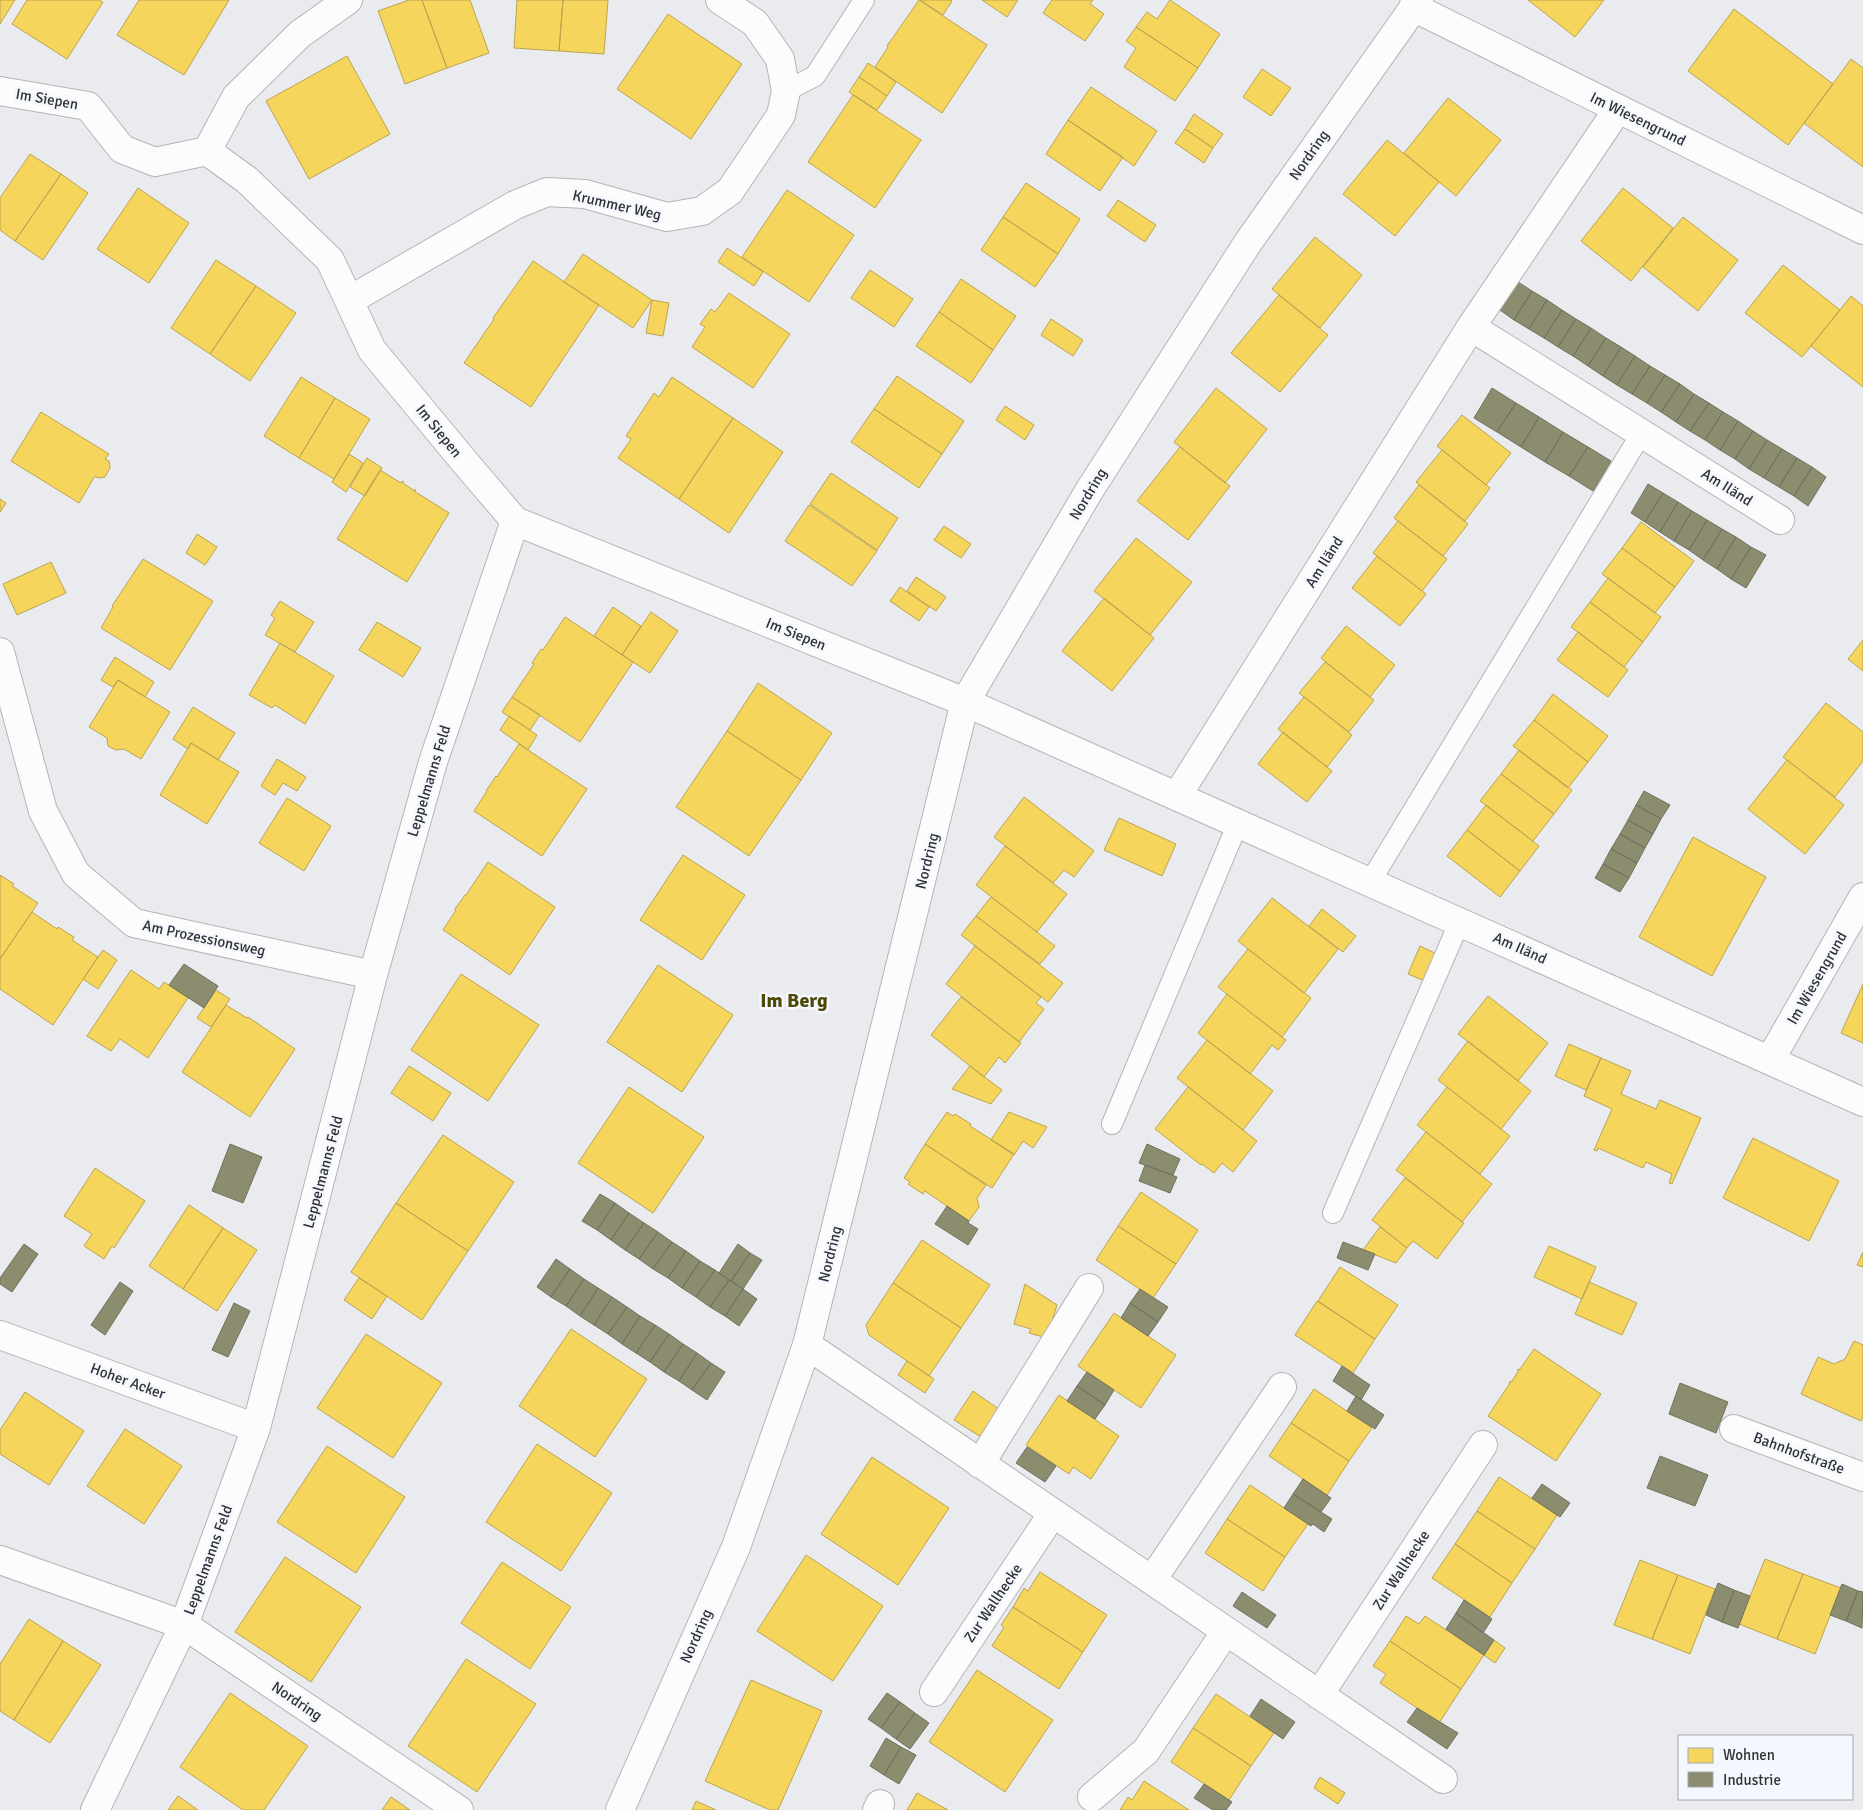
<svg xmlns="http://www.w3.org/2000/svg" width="1863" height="1810" viewBox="0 0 1863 1810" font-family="Signika,sans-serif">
	<rect width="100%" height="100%" fill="#e9ebef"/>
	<path fill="#f6d55c" stroke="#bba450" d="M0,0H15L0,24Z
		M27,0H99L103,2L67,59L12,24Z
		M139,0H229L184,75L117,35Z
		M409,0H422L447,68L405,84L378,11Z
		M422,0H470L489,53L447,68Z
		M517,0H563L559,51L514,48Z
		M563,0H608L604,54L559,51Z
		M919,0L987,45L942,113L875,67L888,47L887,46Z
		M920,0H951L952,1L943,15Z
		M982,0H1018L1007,17Z
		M1052,0H1093L1090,4L1104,14L1085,41L1043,13Z
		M1170,0L1220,34L1198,68L1136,27L1147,12L1157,19Z
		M1528,0H1604L1575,37Z
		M1734,9L1833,84L1788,145L1688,71Z
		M668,14L742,64L691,139L617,89Z
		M1136,27L1198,68L1175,101L1124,67L1136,48L1126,41Z
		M347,56L390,134L309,179L266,101Z
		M1851,59L1863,68V167L1804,123Z
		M868,63L896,82L887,96L859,77Z
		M1262,69L1291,88L1271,116L1243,97Z
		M859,77L887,96L877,110L849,92Z
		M1091,87L1157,131L1134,166L1068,120Z
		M853,95L921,140L875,208L808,162Z
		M1448,98L1501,140L1456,196L1404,153Z
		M1194,114L1223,134L1213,148L1185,129Z
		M1068,120L1123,157L1100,191L1046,154Z
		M1185,129L1213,148L1204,163L1175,143Z
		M1387,140L1439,182L1395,236L1343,194Z
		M30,154L61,174L15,241L0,230V198Z
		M61,174L88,193L43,260L15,241Z
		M1026,183L1080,219L1058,254L1003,217Z
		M138,188L189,223L149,283L97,249Z
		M1623,188L1673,228L1631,281L1581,241Z
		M787,190L854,235L809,302L742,257Z
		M1118,200L1156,225L1145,242L1107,216Z
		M1003,217L1058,254L1035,287L981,250Z
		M1683,217L1738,260L1698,311L1643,267Z
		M1315,237L1362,275L1320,328L1272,289Z
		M727,248L763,272L754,286L718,262Z
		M583,254L652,300L633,328L564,282Z
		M216,260L256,286L210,354L171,328Z
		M533,261L599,305L531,407L464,363L494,319L493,318Z
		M1783,265L1840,310L1802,357L1745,313Z
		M870,270L913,299L894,327L851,298Z
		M961,279L1016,316L993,350L939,312Z
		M256,286L296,313L250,381L210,354Z
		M729,293L790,334L753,388L692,347L705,327L700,324L711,309L715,312Z
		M1279,295L1328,335L1280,392L1231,353Z
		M1851,296L1863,306V387L1811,346Z
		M652,300L669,303L663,336L646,333Z
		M939,312L993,350L971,383L916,346Z
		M1051,319L1083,340L1073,356L1041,335Z
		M897,376L964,421L942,454L874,409Z
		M301,377L335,398L299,458L264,436Z
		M672,377L733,418L679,499L618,458L631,439L626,436L654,393L659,397Z
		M1216,388L1267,429L1225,483L1174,442Z
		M335,398L370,419L334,479L299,458Z
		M1005,406L1034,425L1025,440L996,420Z
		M874,409L942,454L919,488L851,442Z
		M41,412L109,454L105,459L109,461L110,468L105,477L98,478L95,476L79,503L11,461Z
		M1462,415L1511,453L1486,485L1437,446Z
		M733,418L783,452L729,533L679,499Z
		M1180,447L1230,486L1188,540L1137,501Z
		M1442,450L1490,488L1465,521L1416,482Z
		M349,454L363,463L346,492L332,482Z
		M367,458L382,468L365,496L350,487Z
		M380,470L401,483L402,481L404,482L403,483L413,490H416L414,491L449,513L407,582L337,539Z
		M831,473L898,518L877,550L810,504Z
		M1419,485L1468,524L1443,556L1394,518Z
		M0,499L6,503L0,512Z
		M809,505L877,551L852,586L785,541Z
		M1398,521L1447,559L1422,591L1373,553Z
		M1641,522L1694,561L1675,587L1622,548Z
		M944,526L971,544L961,558L934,540Z
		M197,534L217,547L205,565L186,553Z
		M1136,538L1192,582L1150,635L1094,591Z
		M1622,548L1675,587L1655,613L1602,574Z
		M1377,556L1426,594L1400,626L1352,588Z
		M143,559L213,601L170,670L101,628L113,607L112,606Z
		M51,562L66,593L17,615L3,584Z
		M916,577L946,597L936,611L907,591Z
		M1608,578L1661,617L1643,642L1590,602Z
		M900,587L929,607L919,621L890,601Z
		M1104,598L1154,638L1112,691L1062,651Z
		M280,601L314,622L295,652L265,635L275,618L271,615Z
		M1590,602L1643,642L1624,667L1571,627Z
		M613,607L641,626L622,655L594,636Z
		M651,612L678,631L650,673L622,655Z
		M565,617L633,662L580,742L512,697L534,664L532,663L541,649L543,650Z
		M377,622L421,648L403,677L359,650Z
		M1346,626L1395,665L1370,697L1321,658Z
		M1578,632L1628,670L1608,697L1557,660Z
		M1863,640V671L1848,659Z
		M280,643L334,676L305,724L275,705L272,708L249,695Z
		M115,657L154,682L145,697L118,680L113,687L101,680Z
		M1325,662L1374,700L1349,732L1299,693Z
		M118,680L170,712L141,759L124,749L116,750L108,746L107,738L89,727Z
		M758,683L832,733L801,780L727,731Z
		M1553,694L1608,736L1588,762L1534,720Z
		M512,697L540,715L530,730L502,712Z
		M1304,697L1352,735L1327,767L1278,729Z
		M1826,703L1863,732V761L1835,797L1783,757Z
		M193,707L235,733L218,760L191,743L188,749L173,739Z
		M509,716L537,735L528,750L500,730Z
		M1534,720L1588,762L1568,788L1513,746Z
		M727,731L801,780L749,856L676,807Z
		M1283,732L1332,771L1307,802L1258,764Z
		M191,743L239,772L207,824L160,795Z
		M519,744L587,789L542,856L474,811L487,791H486L496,776L497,777Z
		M1519,750L1572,790L1554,814L1501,774Z
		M277,759L306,777L297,791L283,783L275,795L261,786Z
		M1787,760L1844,805L1805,854L1748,809Z
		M1501,774L1554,814L1533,841L1480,801Z
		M1024,797L1094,851L1074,877L1064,870L1053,883L994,837Z
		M287,798L331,826L304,871L259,843Z
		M1486,805L1539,846L1520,871L1467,830Z
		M1119,818L1176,844L1162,876L1104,850Z
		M1467,830L1520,871L1500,897L1447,856Z
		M1693,837L1766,877L1712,976L1639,937Z
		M1005,846L1067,894L1037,932L976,885Z
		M683,855L745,895L702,960L640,920Z
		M488,862L555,907L510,975L443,930L456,910L455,909L465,895H466Z
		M0,875L14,884L12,886L38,903L0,959Z
		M991,897L1055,946L1040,964L976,916Z
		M1272,898L1338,949L1304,993L1238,941Z
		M1322,909L1356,936L1343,952L1309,926Z
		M32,912L57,929L58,927L74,937L72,940L98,957L53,1025L0,989V959Z
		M976,916L1063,983L1048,1002L961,935Z
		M975,946L1041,997L1036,1003L1044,1009L1019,1042L946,984Z
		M1420,946L1439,955L1427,982L1408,974Z
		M1248,949L1311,998L1282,1037L1218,987Z
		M103,950L117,960L98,989L83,979Z
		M658,965L733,1015L682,1092L607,1042Z
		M131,970L159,989L164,982L188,998L148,1058L120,1039L111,1051L87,1036Z
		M461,974L539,1025L488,1101L411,1050Z
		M1863,984V1043L1841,1033Z
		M216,990L230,999L211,1027L197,1018Z
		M1227,994L1286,1040L1278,1050L1272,1045L1250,1074L1198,1033Z
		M1488,996L1548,1043L1518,1081L1458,1034Z
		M961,997L1021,1043L1005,1063L999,1057L984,1077L931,1035Z
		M226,1005L247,1018L248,1017L295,1049L250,1117L182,1072Z
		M1207,1040L1273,1091L1243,1130L1177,1078Z
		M1468,1041L1531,1091L1501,1129L1438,1080Z
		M1569,1044L1601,1058L1586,1090L1555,1076Z
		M1601,1058L1631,1071L1621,1094L1656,1109L1660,1100L1701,1118L1672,1184L1669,1183L1672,1174L1646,1162L1643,1168L1598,1148L1597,1151L1594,1150L1612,1109L1584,1096Z
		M409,1066L451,1093L433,1121L391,1093Z
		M970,1066L1002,1090L991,1104L952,1089Z
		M629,1087L704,1137L653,1213L578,1163Z
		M1188,1087L1257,1141L1233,1172L1222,1163L1214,1173L1202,1164L1201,1165L1155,1129Z
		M1447,1087L1510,1136L1480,1174L1417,1125Z
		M947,1112L953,1116L955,1114L971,1124L970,1126L1014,1154L992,1188L925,1144Z
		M1009,1112L1047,1127L1033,1148L1023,1141L1014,1155L991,1140Z
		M1426,1132L1492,1184L1462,1222L1396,1170Z
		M443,1135L514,1182L468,1251L396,1203Z
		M1753,1138L1839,1181L1809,1241L1723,1198Z
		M925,1144L986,1185L977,1198L979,1207L969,1221L925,1191L923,1194L908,1184L910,1182L904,1178Z
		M95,1168L145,1201L114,1248L112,1246L104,1259L84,1246L92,1234L64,1216Z
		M1405,1178L1464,1223L1437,1259L1413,1241L1407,1248L1372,1220Z
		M1141,1192L1198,1230L1176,1264L1118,1226Z
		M396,1203L468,1251L422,1320L351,1272Z
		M189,1205L223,1228L183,1289L149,1266Z
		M1118,1226L1176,1264L1153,1298L1096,1260Z
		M1380,1227L1407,1248L1396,1263L1363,1250Z
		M223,1228L257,1250L217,1311L183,1289Z
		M922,1240L990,1285L961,1328L893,1283Z
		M1549,1246L1596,1267L1582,1299L1534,1277Z
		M1863,1252V1267L1857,1265Z
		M1340,1267L1398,1305L1375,1339L1318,1301Z
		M359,1278L387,1296L372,1319L344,1300Z
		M1589,1282L1637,1303L1622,1335L1575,1314Z
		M893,1283L961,1328L929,1376L869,1335L866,1325Z
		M1025,1284L1057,1305L1047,1338L1029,1333L1031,1329L1014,1324Z
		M1317,1301L1375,1339L1353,1373L1295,1335Z
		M1114,1313L1176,1355L1141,1408L1078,1366Z
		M571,1329L647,1379L595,1457L519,1406Z
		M366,1334L442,1383L393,1458L317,1408Z
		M1854,1341L1863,1345V1417L1861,1421L1801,1394L1818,1357L1834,1364L1845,1359Z
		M1534,1349L1601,1394L1556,1461L1488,1416L1510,1383L1509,1382L1512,1381L1519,1370H1517L1520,1369Z
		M907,1361L934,1379L925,1393L898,1375Z
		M1314,1389L1372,1428L1349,1461L1291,1423Z
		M973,1391L1000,1410L981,1437L954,1420Z
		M25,1392L84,1431L49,1485L0,1454V1430Z
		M1059,1395L1119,1436L1091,1479L1073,1467L1069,1474L1026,1445Z
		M1291,1423L1349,1461L1327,1495L1269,1456Z
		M125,1429L182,1466L144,1524L87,1486Z
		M537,1444L612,1493L561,1571L486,1522Z
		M327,1446L405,1497L356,1573L277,1522Z
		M872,1457L949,1508L898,1585L821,1534Z
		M1499,1477L1557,1515L1535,1549L1477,1511Z
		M1250,1485L1308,1524L1285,1557L1227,1519Z
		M1477,1511L1535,1549L1512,1583L1455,1544Z
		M1227,1519L1285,1557L1263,1591L1205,1553Z
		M1455,1544L1512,1583L1490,1617L1432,1578Z
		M806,1555L883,1606L833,1681L757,1631Z
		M285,1557L361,1607L311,1682L235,1632Z
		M1765,1559L1803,1574L1777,1639L1739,1624Z
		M1640,1560L1678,1575L1652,1639L1614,1625Z
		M502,1562L571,1607L530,1669L461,1623Z
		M1040,1572L1107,1615L1083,1652L1013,1607L1024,1588L1028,1591Z
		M1803,1574L1841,1588L1815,1654L1777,1639Z
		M1678,1575L1715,1589L1690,1654L1652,1639Z
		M1013,1607L1083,1652L1059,1689L992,1646L1004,1627L1001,1625Z
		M1406,1616L1419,1624L1425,1616L1484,1655L1461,1689L1390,1641Z
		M29,1619L63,1641L14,1720L0,1711V1664Z
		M1494,1640L1505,1648L1495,1663L1484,1655Z
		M63,1641L101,1665L50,1743L14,1720Z
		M1390,1641L1461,1689L1439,1723L1380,1683L1386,1674L1373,1666Z
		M466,1659L536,1704L477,1792L408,1746Z
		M977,1670L1053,1720L1005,1792L929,1742Z
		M751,1680L822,1711L778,1810H770L705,1781Z
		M230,1693L308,1746L264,1810H243L180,1767Z
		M1216,1694L1274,1733L1251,1766L1193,1728Z
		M1193,1728L1251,1766L1229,1800L1171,1762Z
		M1320,1777L1345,1793L1338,1804L1314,1788Z
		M1144,1781L1189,1810H1120L1128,1797L1132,1800Z
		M917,1793L948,1810H907Z
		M178,1796L198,1810H168Z
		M391,1797L410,1810H382Z
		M696,1801L716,1810H692Z"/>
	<path fill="#8c8c6e" stroke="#70715d" d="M1518,282L1532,291L1514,320L1500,310Z
		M1532,291L1547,300L1529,329L1514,320Z
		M1547,300L1562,310L1544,338L1529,329Z
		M1562,310L1576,319L1558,347L1544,338Z
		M1576,319L1591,328L1573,356L1558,347Z
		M1591,328L1606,338L1588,366L1573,356Z
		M1606,338L1621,347L1603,376L1588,366Z
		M1621,347L1635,356L1617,385L1603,376Z
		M1635,356L1650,366L1632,394L1617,385Z
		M1650,366L1665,375L1647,403L1632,394Z
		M1665,375L1680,384L1661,412L1647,403Z
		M1680,384L1694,394L1676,422L1661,412Z
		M1492,388L1516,403L1497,432L1474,418Z
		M1694,394L1709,403L1690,431L1676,422Z
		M1516,403L1539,417L1521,447L1497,432Z
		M1709,403L1723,412L1705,440L1690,431Z
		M1723,412L1738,421L1720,450L1705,440Z
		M1539,417L1563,432L1545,462L1521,447Z
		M1738,421L1753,431L1735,459L1720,450Z
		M1753,431L1767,440L1749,469L1735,459Z
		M1563,432L1588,447L1569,476L1545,462Z
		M1767,440L1782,449L1764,478L1749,469Z
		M1588,447L1611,461L1593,491L1569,476Z
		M1782,449L1797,458L1779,487L1764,478Z
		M1797,458L1812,467L1794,496L1779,487Z
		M1812,467L1826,477L1808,506L1794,496Z
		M1648,484L1663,493L1645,522L1631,513Z
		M1663,493L1678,502L1660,532L1645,522Z
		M1678,502L1692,511L1674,541L1660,532Z
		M1692,511L1707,520L1689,550L1674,541Z
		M1707,520L1722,529L1703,560L1689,550Z
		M1722,529L1736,537L1717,569L1703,560Z
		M1736,537L1751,547L1731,579L1717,569Z
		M1751,547L1766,555L1746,588L1731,579Z
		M1644,791L1670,805L1661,819L1636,805Z
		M1636,805L1661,819L1653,834L1628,820Z
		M1628,820L1653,834L1645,848L1620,834Z
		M1620,834L1645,848L1637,863L1611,849Z
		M1611,849L1637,863L1629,878L1603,864Z
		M1603,864L1629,878L1620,892L1595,878Z
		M184,964L218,986L204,1008L169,985Z
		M230,1144L262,1157L243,1203L212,1191Z
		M1147,1144L1180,1159L1173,1175L1139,1163Z
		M1145,1165L1177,1177L1170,1193L1139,1181Z
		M600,1194L615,1203L597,1230L582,1221Z
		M615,1203L629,1213L611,1240L597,1230Z
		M947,1206L969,1221L968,1223L978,1229L968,1245L935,1224Z
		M629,1213L644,1223L625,1250L611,1240Z
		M644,1223L658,1232L639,1259L625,1250Z
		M658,1232L672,1242L653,1269L639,1259Z
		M672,1242L686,1251L668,1278L653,1269Z
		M1343,1242L1375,1254L1368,1270L1337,1258Z
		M24,1244L38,1254L12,1292L0,1284V1278Z
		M738,1244L750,1253L731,1281L719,1273Z
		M686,1251L700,1261L682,1288L668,1278Z
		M750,1253L762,1260L743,1289L731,1281Z
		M556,1259L570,1269L551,1297L537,1287Z
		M700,1261L715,1270L696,1297L682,1288Z
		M570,1269L584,1279L566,1306L551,1297Z
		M715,1270L729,1280L710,1307L696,1297Z
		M584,1279L598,1288L580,1316L566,1306Z
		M729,1280L743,1289L725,1316L710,1307Z
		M120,1282L133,1291L105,1335L91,1325Z
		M598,1288L612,1297L594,1325L580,1316Z
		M743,1289L757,1299L739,1326L725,1316Z
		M1140,1289L1168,1307L1158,1322L1130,1303Z
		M612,1297L627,1307L608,1334L594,1325Z
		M234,1303L250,1311L228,1357L212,1350Z
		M1130,1303L1158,1322L1148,1336L1121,1318Z
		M627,1307L640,1316L622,1344L608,1334Z
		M640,1316L655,1325L636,1353L622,1344Z
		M655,1325L669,1334L650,1362L636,1353Z
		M669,1334L683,1344L664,1372L650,1362Z
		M683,1344L697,1353L679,1381L664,1372Z
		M697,1353L711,1363L692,1390L679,1381Z
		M711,1363L725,1372L707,1400L692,1390Z
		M1342,1366L1370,1385L1361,1400L1333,1381Z
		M1087,1372L1114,1390L1105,1405L1077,1386Z
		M1680,1383L1728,1402L1716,1433L1669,1414Z
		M1077,1386L1105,1405L1095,1419L1067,1401Z
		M1356,1396L1384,1415L1375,1429L1347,1411Z
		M1027,1447L1056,1466L1045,1482L1016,1463Z
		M1660,1456L1708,1475L1695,1506L1647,1488Z
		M1303,1479L1331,1498L1321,1512L1293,1494Z
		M1542,1484L1570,1503L1560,1517L1532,1498Z
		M1293,1494L1332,1519L1324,1532L1313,1524L1311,1526L1284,1508Z
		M1718,1583L1734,1590L1722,1622L1706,1615Z
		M1842,1584L1858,1591L1846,1621L1830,1615Z
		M1734,1590L1750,1596L1738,1628L1722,1622Z
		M1858,1591L1863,1592L1862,1628L1846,1621Z
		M1242,1592L1276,1615L1267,1628L1233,1606Z
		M1464,1600L1492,1619L1483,1633L1456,1613Z
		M1456,1613L1494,1640L1484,1655L1446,1629Z
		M887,1693L900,1702L881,1728L868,1719Z
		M1261,1699L1295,1722L1283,1739L1250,1716Z
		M900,1702L915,1713L896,1739L881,1728Z
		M1417,1708L1458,1733L1447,1749L1407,1722Z
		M915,1713L929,1723L910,1749L896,1739Z
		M886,1738L901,1747L884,1775L870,1766Z
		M901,1747L916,1755L899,1784L884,1775Z
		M1204,1784L1232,1802L1226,1810H1213L1194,1798Z"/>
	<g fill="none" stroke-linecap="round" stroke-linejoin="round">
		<g stroke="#b3b5b7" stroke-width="22">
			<path id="lane" d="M786,91L815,76L864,0
				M1370,882L1641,434
				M1112,1124L1238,823
				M1333,1213L1460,921"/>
		</g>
		<g stroke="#b3b5b7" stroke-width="30">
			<path id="street" d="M1413,7L1863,230
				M0,91L88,106L122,149L155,162L207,151L247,180L330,260L372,350L463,460L515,521L965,702L1863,1102
				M207,151L236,97L300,34L348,0
				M350,300L515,205L547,192L585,194L667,217L702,211L730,191L781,115L786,91L780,59L755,23L720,0
				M1471,327L1780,520
				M0,652L43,811L76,874L134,923L373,975
				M1177,796L1471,327L1618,109
				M1770,1060L1863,897
				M0,1335L256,1428
				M807,1345L1443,1779
				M1734,1429L1863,1477
				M980,1464L1089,1288
				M0,1560L184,1625L459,1810
				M1152,1580L1282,1387
				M934,1692L1053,1513
				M1319,1695L1483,1445
				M1092,1797L1146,1751L1226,1631
				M95,1810L184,1625L256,1428L373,975L433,762L515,521
				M620,1810L736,1547L807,1345L965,702L1089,491L1247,244L1419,0
				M877,1810L880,1804"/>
		</g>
		<use href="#lane" stroke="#fcfcfd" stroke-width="20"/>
		<use href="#street" stroke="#fcfcfd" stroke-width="28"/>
	</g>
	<g text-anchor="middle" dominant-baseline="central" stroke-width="5" stroke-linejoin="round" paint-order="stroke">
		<g font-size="15" fill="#303134" stroke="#f4f7fe">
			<text transform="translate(47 99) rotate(10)">Im Siepen</text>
			<text transform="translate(1638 119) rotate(26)">Im Wiesengrund</text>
			<text transform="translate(1309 155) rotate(-55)">Nordring</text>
			<text transform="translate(617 205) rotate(13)">Krummer Weg</text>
			<text transform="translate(439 431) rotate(51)">Im Siepen</text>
			<text transform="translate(1727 487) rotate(32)">Am Iländ</text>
			<text transform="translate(1088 494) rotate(-59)">Nordring</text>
			<text transform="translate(1324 562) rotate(-58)">Am Iländ</text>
			<text transform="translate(796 634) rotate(22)">Im Siepen</text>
			<text transform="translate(429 781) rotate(-73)">Leppelmanns Feld</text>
			<text transform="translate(927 861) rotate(-76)">Nordring</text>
			<text transform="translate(204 938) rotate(12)">Am Prozessionsweg</text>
			<text transform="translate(1520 948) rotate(24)">Am Iländ</text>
			<text transform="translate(1817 978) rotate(-60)">Im Wiesengrund</text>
			<text transform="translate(323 1172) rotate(-75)">Leppelmanns Feld</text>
			<text transform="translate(830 1254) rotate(-76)">Nordring</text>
			<text transform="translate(128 1381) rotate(20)">Hoher Acker</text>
			<text transform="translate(1799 1453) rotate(20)">Bahnhofstraße</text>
			<text transform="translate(208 1560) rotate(-70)">Leppelmanns Feld</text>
			<text transform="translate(1401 1570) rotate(-57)">Zur Wallhecke</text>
			<text transform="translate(993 1603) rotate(-56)">Zur Wallhecke</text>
			<text transform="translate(696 1636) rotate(-66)">Nordring</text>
			<text transform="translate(297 1701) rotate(34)">Nordring</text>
		</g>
		<g font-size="20" font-weight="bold" fill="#4f4908" stroke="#f4f7fe">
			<text x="794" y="1000">Im Berg</text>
		</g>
	</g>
	<rect x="1678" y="1735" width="175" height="65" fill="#f4f7fe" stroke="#a6a8ad"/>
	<rect x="1688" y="1748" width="25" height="15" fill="#f6d55c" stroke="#a6a8ad"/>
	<text x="1723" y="1760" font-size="15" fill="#303134">Wohnen</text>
	<rect x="1688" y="1772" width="25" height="15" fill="#8c8c6e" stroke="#a6a8ad"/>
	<text x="1723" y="1785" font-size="15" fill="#303134">Industrie</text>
</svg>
